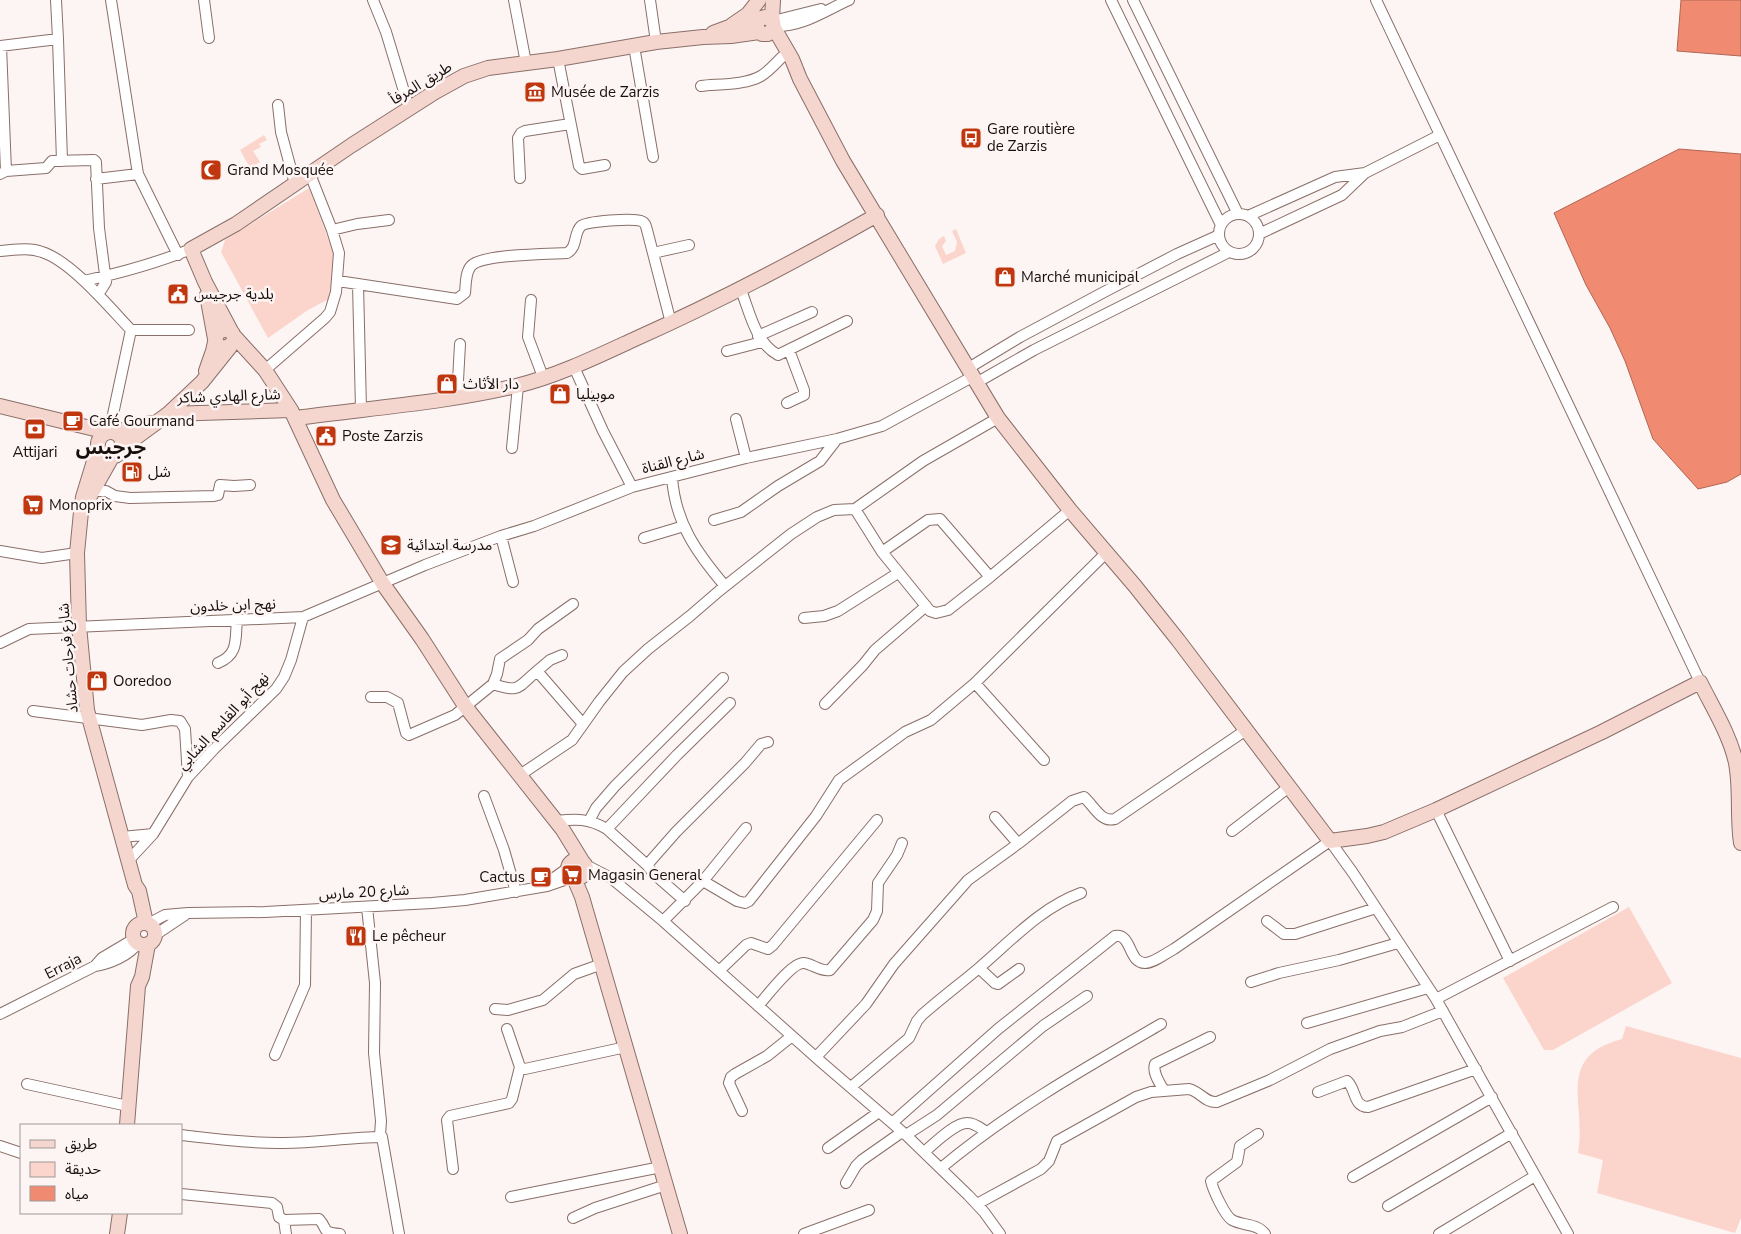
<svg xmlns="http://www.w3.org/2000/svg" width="1741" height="1234" viewBox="0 0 1741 1234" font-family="'Nunito Sans','Noto Sans Arabic',sans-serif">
	<rect width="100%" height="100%" fill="#fcf5f4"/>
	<path fill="#fbd5cc" d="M264,135L267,140L259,144L261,147L253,151L260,162L250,168L240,150Z
		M309,188L334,254L331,298L308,310L268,338L221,252L225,240Z
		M956,229L966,253L943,264L935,246L939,239L944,236L946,241L942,246L946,255L955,251L957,242L952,231Z
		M1629,907L1672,983L1553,1050H1544L1503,978Z
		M1626,1026L1741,1058V1218L1735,1233L1597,1193L1603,1160L1578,1153C1587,1104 1554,1057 1622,1039Z"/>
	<path fill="#f08b72" stroke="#af6653" d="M1681,0H1741V56L1677,51Z
		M1679,149L1741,154V474L1727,482L1698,489L1653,439L1625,361L1610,328L1586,285L1554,213Z"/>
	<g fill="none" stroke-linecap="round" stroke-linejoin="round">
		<g stroke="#8a6f68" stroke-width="12">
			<path id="street" d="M111,0L138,174L178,255
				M204,0L209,38
				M373,0L386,32L409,108
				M514,0L526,63
				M650,0L656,42
				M1111,0L1221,225
				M1133,0L1238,214
				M1376,0L1700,682
				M773,21L821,9
				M774,26C803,27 824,11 849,0
				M58,39L62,161
				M0,46L58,39L56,0
				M634,46L653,157
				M558,59L579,166L582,169L605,165
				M701,86C718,84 746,85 761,76C769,71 775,64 782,57
				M278,105L281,132L295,184
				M6,171L46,168L52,161L94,160L96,162L99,228L106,282L101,290L96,293
				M0,174L6,171L1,46
				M520,178L518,138L521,133L525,131L570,124
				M96,179L138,174
				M1219 234a20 20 0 1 1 40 0a20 20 0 1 1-40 0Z
				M1248,216L1335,177L1365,173
				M332,230L357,224L389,220
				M1259,234L1342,195L1365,173L1440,135
				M0,251C14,250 29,247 42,252C71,261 110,308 131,330L112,419L111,432
				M653,253L689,245
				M84,281C120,273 157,263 191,249
				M338,281L457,299L465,293C466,285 465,273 471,266C481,254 548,254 567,253C578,247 573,234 581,226C587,221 633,218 641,221C645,222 646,226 647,230L671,323
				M358,284L361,409
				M741,290C750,313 755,342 778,355L847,321
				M531,300L528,337L543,377
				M131,330H189
				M758,336L812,312
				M727,351L762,342
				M574,367L603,431L632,487
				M967,369L1020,337L1106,291L1177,254L1217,236
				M265,370L325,318L330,312L336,292L339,253L332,230L310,174
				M976,383L1034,350L1229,252
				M457,399L460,344
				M787,403L804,395V390L789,350
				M736,419L746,458
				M512,448L518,386
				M672,477C675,522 696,552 725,586
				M94,491H106L115,496L130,498L214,496L218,495L220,485L234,486L250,485
				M714,520L741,512L778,486L820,461L837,439
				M501,536L513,582
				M644,538L684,526
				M0,551L42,558L77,553
				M882,552L928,520L940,519L990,577L948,610L936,613L930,611L882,552L855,509L923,461L998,418
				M990,577L1070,510
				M804,618L824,616L838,611L898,573
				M0,643L29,629L303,617L425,565L501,536L534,526L632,487L746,458L837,439L882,426L972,377
				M218,663C239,654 235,640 237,619
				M537,671L550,660L562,655
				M975,683L1106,553
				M493,684C520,693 517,688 537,671L583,724
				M371,697H387L398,703L406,733L409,735L455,715L493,684L497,674L500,659L528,640L538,629L573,604
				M825,704L863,665L875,650L925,607
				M33,711L142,725L171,720L180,721L185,729L188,777
				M520,775L572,740L599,702L623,672L648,649L690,616L719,591L791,534L817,517L834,510L855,509
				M484,796L504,850L516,892
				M1436,810L1510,961
				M995,817L1015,840L1019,843L1072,801L1084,797C1094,806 1101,823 1115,819L1246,730
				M555,821C577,819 588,818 607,829
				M589,821L596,808L615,786L723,678
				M1232,831L1289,787
				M122,837L153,834
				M128,861L153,834L188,777L214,749L276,689L284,677L291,660L303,617
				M586,865L611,878L663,921L820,1061L906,1135L968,1195L984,1212L1000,1234
				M647,865L607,829L677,755L730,703
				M703,881L746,828
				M548,882L568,868
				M685,901L653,873L647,865L676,832L745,763L761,744L768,742
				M367,907L375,983L374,1053L381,1121L380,1135L382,1137
				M663,921L703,881L737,901L745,903L749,901L816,816L839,780L905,732L931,720L975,683L1044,760
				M1267,921L1284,934H1295L1376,908
				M148,924L165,915L188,913L265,912L432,903L465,900L547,886L573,877
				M155,935L185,915
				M95,966L102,958L134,939
				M979,968L995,983L998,984L1019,969
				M719,971L746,945L751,943L768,949L773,945L877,820
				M1251,982L1279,973L1339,960L1398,943
				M1436,999L1613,907
				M758,1006C766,997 792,962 804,963C813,964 820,972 830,970L873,920L877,911L878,883L897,855L902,843
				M495,1009L508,1010L543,1000L574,974L602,964
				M0,1014L95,966C109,964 129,956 138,943
				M1307,1023L1428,988
				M507,1029L520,1067L525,1069L626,1047
				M275,1055L305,985L306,910
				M816,1057L866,1004L894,964L968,880L1019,843
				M27,1084L128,1106
				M851,1087L909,1038L917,1021L922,1015C940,999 960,984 979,968C1011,941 1040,908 1081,893
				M1164,1091C1160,1083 1152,1073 1155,1064L1210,1037
				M1318,1092L1347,1081C1356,1088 1353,1107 1368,1107L1476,1069
				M742,1111L729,1083L731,1077L735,1074L767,1056L792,1036
				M892,1123L998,1029L1115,936C1132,933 1128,963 1145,963C1154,963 1166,953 1174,949L1330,841L1353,873L1436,999L1568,1234
				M1258,1134L1240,1146L1237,1162L1211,1181C1213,1190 1225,1216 1232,1220C1243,1226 1257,1223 1265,1234
				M181,1135C214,1139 245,1143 278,1143C313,1144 347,1137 382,1137L399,1234
				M906,1135L937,1115L1043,1026L1087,996
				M0,1146L21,1153
				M828,1148L879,1112
				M924,1152C934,1144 955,1122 968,1123C975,1123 981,1129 987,1132
				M941,1168C1009,1111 1085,1068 1161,1024
				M453,1169L447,1120L450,1116L509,1103L512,1099L520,1067
				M1353,1177L1492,1097
				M846,1183L856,1166L862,1160L902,1132
				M181,1194L272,1203L277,1207L279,1217L284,1220L286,1234
				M511,1197L661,1167
				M977,1204L1041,1169L1049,1161L1057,1141L1136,1097L1151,1092L1189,1089C1201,1092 1205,1103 1217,1102L1270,1080L1330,1049L1380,1031L1402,1027L1443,1011
				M1388,1206L1512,1133
				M573,1218L595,1208L666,1185
				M284,1220L319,1219C329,1230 320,1232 340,1234
				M804,1234L869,1210
				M1439,1234L1535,1176"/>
		</g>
		<g stroke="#8a6f68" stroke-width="16">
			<path id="secondary" d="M772,20L773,0
				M732,25L748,14L759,0
				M774,28L768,34H762L757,29V22L761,18L765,17L773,21L774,28L792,59L800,79L843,161L998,418L1070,510L1135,586L1178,640L1330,841L1367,836L1384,832L1436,810L1602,732L1700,682C1713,708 1730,735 1736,763C1741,789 1737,817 1741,843
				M713,33L729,27L757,22
				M207,295L215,339
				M231,331L205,282L191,249L236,224L352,145L435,92L464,76L488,68L558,59L656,42L703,37L731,36L759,32
				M234,336L265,370L291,410L333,500L383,584L422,639L465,706L563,830L582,861
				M206,371L213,351L217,333L225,329C232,330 235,335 234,342L226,348L220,347L216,342
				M0,406L107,432
				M168,414L291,410
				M296,418C369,408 444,403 516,386C557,376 596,357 635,339C718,302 798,260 877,215
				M115,432L151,423
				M123,447L168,414L202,382L230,347
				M98,448C103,459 114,460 121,451L122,440C115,426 96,432 98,448L83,497L81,512L77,553L79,626L87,710L135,885L139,891L146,923
				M86,503L112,457
				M568 869a9 9 0 1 1 18 0a9 9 0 1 1-18 0Z
				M574,878L582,897L680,1234
				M133 934a11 11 0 1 1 22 0a11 11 0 1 1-22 0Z
				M127,1125L138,986L142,977L148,944
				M117,1234L120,1213"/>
		</g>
		<use href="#street" stroke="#fff" stroke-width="10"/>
		<use href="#secondary" stroke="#f5d6cf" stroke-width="14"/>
	</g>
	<defs>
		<g id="museum-square" transform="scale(1.125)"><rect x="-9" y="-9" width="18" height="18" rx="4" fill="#c0360f" stroke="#fcf5f4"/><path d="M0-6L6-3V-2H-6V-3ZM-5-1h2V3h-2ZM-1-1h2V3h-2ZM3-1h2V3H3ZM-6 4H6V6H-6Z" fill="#fff"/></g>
		<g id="bus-square" transform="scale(1.125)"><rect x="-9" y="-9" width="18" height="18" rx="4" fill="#c0360f" stroke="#fcf5f4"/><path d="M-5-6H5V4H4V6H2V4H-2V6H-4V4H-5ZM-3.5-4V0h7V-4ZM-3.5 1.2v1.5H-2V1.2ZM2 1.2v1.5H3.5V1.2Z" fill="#fff"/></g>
		<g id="mosque-square" transform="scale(1.125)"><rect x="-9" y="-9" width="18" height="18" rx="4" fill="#c0360f" stroke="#fcf5f4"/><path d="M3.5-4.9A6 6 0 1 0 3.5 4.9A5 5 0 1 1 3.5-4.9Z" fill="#fff"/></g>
		<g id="shop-square" transform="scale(1.125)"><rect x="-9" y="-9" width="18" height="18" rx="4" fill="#c0360f" stroke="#fcf5f4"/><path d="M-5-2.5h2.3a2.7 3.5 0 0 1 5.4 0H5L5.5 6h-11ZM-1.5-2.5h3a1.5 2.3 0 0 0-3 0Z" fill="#fff"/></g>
		<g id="civic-square" transform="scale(1.125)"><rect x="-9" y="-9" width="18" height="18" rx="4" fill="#c0360f" stroke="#fcf5f4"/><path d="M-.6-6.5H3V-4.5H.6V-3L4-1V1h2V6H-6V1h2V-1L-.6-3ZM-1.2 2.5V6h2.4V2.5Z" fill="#fff"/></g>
		<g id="cafe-square" transform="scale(1.125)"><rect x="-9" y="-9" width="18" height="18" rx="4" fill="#c0360f" stroke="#fcf5f4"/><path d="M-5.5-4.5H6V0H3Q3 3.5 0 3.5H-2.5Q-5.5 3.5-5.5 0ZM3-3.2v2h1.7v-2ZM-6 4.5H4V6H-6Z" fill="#fff"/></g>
		<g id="bank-square" transform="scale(1.125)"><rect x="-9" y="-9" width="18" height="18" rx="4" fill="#c0360f" stroke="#fcf5f4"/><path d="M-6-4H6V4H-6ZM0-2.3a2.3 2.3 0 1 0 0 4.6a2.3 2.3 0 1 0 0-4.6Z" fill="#fff"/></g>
		<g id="fuel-square" transform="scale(1.125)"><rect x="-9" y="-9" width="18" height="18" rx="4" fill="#c0360f" stroke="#fcf5f4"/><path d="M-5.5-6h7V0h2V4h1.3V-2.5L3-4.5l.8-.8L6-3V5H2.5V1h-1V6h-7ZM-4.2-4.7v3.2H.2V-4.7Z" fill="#fff"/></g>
		<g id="supermarket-square" transform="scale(1.125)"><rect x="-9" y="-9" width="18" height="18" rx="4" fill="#c0360f" stroke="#fcf5f4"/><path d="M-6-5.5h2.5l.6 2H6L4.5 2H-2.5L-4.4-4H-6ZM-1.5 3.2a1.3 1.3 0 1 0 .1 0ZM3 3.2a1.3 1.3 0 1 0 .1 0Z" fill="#fff"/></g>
		<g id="school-square" transform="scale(1.125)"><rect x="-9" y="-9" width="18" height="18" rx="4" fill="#c0360f" stroke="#fcf5f4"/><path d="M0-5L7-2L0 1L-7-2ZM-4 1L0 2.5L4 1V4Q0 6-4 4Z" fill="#fff"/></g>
		<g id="restaurant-square" transform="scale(1.125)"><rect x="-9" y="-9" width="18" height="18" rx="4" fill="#c0360f" stroke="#fcf5f4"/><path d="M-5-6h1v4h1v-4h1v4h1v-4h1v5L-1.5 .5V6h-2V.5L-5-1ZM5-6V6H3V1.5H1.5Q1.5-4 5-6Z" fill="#fff"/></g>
	</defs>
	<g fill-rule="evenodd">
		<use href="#museum-square" x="535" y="92"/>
		<use href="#bus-square" x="971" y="138"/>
		<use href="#mosque-square" x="211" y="170"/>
		<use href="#shop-square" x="1005" y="277"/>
		<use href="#civic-square" x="178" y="294"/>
		<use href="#shop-square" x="447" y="384"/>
		<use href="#shop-square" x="560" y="394"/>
		<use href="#cafe-square" x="73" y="421"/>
		<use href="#bank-square" x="35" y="429"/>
		<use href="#civic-square" x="326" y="436"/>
		<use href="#fuel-square" x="132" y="472"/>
		<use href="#supermarket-square" x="33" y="505"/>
		<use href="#school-square" x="391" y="545"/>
		<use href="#shop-square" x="97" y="681"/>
		<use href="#supermarket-square" x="572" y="875"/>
		<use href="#cafe-square" x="541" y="877"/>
		<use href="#restaurant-square" x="356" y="936"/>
	</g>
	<g text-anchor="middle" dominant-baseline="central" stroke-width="5" stroke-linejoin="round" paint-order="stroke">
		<g font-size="15" fill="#180e0c" stroke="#fcf5f4">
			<text transform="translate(421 83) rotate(-31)">طريق المرفأ</text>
			<text transform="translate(229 396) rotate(-2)">شارع الهادي شاكر</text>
			<text transform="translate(673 461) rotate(-14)">شارع القناة</text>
			<text transform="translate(233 605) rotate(-2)">نهج ابن خلدون</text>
			<text transform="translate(68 658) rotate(-95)">شارع فرحات حشاد</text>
			<text transform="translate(223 721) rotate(-47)">نهج أبو القاسم الشابي</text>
			<text transform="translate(364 892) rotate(-3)">شارع 20 مارس</text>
			<text transform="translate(63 966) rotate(-27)">Erraja</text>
		</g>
		<g font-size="15" fill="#180e0c" stroke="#fcf5f4" text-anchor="start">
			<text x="551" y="92">Musée de Zarzis</text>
			<text x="987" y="129">Gare routière<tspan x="987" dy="17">de Zarzis</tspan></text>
			<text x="227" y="170">Grand Mosquée</text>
			<text x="1021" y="277">Marché municipal</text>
			<text x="194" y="294">بلدية جرجيس</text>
			<text x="463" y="384">دار الأثاث</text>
			<text x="576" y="394">موبيليا</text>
			<text x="89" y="421">Café Gourmand</text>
			<text x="342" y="436">Poste Zarzis</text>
			<text x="35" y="452" text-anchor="middle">Attijari</text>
			<text x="148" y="472">شل</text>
			<text x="49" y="505">Monoprix</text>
			<text x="407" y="545">مدرسة ابتدائية</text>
			<text x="113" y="681">Ooredoo</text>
			<text x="588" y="875">Magasin General</text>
			<text x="525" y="877" text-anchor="end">Cactus</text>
			<text x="372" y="936">Le pêcheur</text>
		</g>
		<g font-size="20" font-weight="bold" fill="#180e0c" stroke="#fcf5f4">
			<text x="111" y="447">جرجيس</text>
		</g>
	</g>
	<rect x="20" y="1124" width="162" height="90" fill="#fcf5f4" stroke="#a19997"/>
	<rect x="30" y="1140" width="25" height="8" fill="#f5d6cf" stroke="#a19997"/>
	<text x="65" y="1149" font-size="15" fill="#180e0c">طريق</text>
	<rect x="30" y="1162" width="25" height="15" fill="#fbd5cc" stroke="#a19997"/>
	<text x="65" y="1174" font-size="15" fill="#180e0c">حديقة</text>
	<rect x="30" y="1186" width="25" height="15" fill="#f08b72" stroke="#a19997"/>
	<text x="65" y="1199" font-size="15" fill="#180e0c">مياه</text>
</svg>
